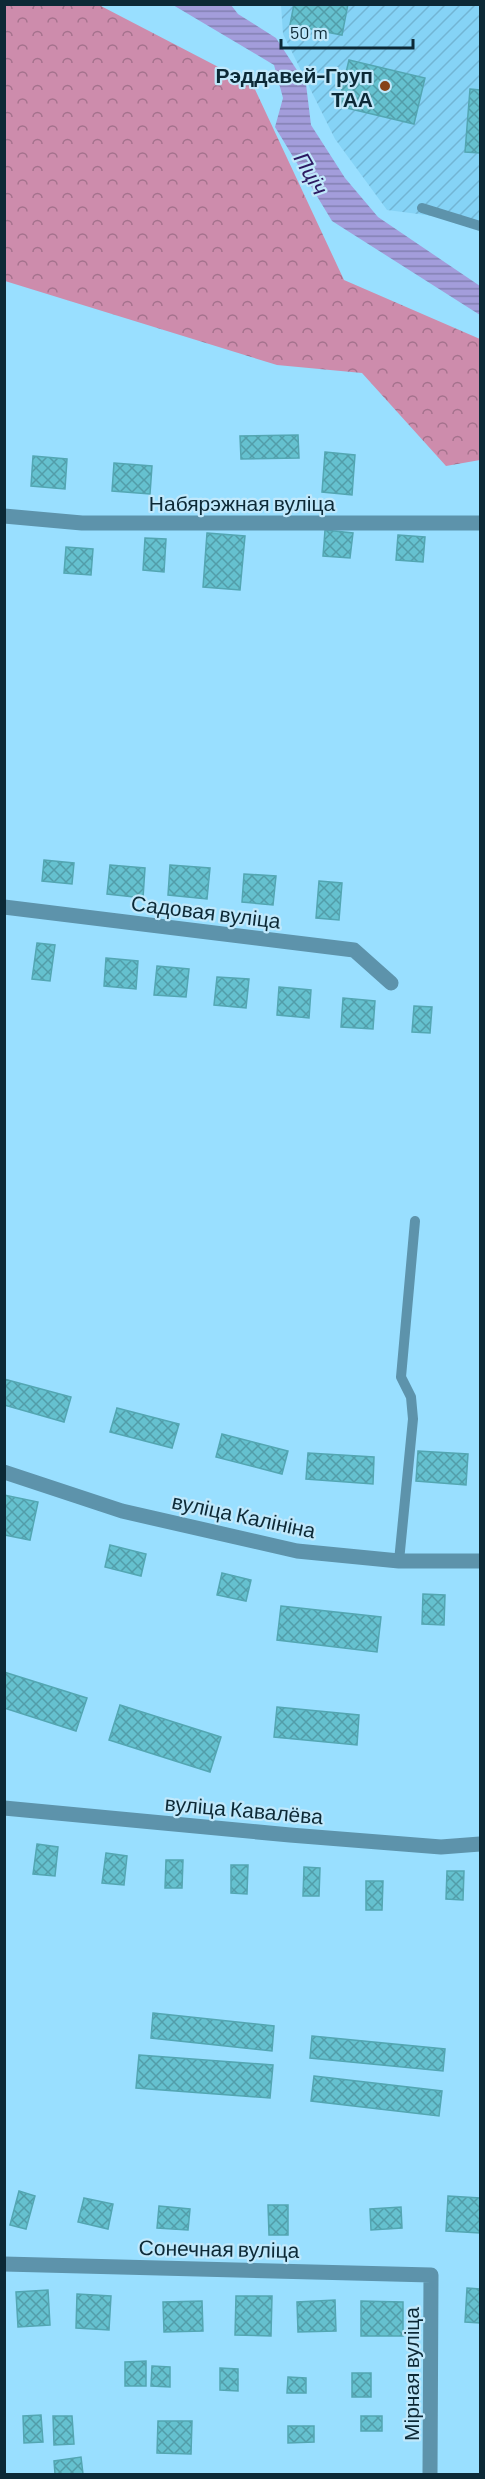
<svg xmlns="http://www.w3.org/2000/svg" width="485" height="2479" viewBox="0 0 485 2479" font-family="Barlow,sans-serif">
	<defs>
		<pattern id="industrial-furrows" width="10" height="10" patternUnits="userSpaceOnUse" patternTransform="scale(1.5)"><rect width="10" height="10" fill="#85d3f6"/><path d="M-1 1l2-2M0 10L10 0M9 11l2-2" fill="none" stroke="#72b5d4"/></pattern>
		<pattern id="forest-crowns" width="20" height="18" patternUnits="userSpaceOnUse" patternTransform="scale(1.5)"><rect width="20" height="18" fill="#cd8cac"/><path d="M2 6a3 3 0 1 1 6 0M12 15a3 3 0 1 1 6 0" fill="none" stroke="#a5728d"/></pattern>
		<pattern id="water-rules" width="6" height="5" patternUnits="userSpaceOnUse" patternTransform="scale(1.5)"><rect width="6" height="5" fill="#a39ddb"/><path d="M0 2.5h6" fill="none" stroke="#8380b2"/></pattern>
		<pattern id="building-cross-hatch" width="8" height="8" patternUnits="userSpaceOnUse" patternTransform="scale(1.5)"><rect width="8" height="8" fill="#65c1cf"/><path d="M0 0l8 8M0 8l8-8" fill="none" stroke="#529da9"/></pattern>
	</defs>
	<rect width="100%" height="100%" fill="#99dfff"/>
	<path fill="url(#industrial-furrows)" d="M281,5H480V222L387,210L335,139L283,34Z"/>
	<path fill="url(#forest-crowns)" d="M4,5H99L253,85L344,280L480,339V460L446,466L362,373L277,365L5,281Z"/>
	<path fill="url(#water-rules)" d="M173,5H231L238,14L276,38L306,84L311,125L345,178L378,217L480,286V315L332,221L275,127L283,98L274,65Z"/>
	<path fill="url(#building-cross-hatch)" stroke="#53a6b2" stroke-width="1.5" d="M294,4H348L342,35L290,25Z
		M349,60L425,78L414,124L338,106Z
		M470,89L480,90V153L465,152Z
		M298,435L299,458L241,459L240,436Z
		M325,452L355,455L352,495L322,492Z
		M33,456L67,459L65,489L31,486Z
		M114,463L152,466L150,494L112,491Z
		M325,530L353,533L350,558L323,556Z
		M207,533L245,536L240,590L203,587Z
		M398,535L425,537L423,562L396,560Z
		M145,538L166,539L164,572L143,570Z
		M66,547L93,549L91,575L64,573Z
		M44,860L74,863L72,884L42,881Z
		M110,865L145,868L143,898L107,894Z
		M170,865L210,868L207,899L168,895Z
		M244,874L276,876L273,905L242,902Z
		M319,881L342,883L339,920L316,918Z
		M37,943L55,945L50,981L32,979Z
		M106,958L138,961L136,989L104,986Z
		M157,966L189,969L186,997L154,995Z
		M217,977L249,979L246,1008L214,1005Z
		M279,987L311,990L309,1018L277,1015Z
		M343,998L375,1001L373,1029L341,1027Z
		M414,1006L432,1007L430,1033L412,1032Z
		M4,1379L71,1397L64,1422L4,1405Z
		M117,1408L179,1424L172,1448L110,1432Z
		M222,1434L288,1451L282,1474L216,1457Z
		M418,1451L468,1454L466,1485L416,1481Z
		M308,1453L374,1457L373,1484L306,1479Z
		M4,1495L38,1502L30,1540L4,1535Z
		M110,1545L146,1554L141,1576L105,1567Z
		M222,1573L251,1580L246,1601L217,1595Z
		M423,1594L445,1595L444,1625L422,1624Z
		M281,1606L381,1617L377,1652L277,1640Z
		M4,1672L87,1698L76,1731L4,1708Z
		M120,1705L221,1737L210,1772L109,1740Z
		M277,1707L359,1715L357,1745L274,1737Z
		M37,1844L58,1847L55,1876L33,1874Z
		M106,1853L127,1856L124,1885L102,1883Z
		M166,1860H183L182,1888H165Z
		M231,1865H248L247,1894L231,1893Z
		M304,1867L320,1868L319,1896H303Z
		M447,1871H464L463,1900L446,1899Z
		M366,1881H383L382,1910H366Z
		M153,2013L274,2026L272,2051L151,2038Z
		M312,2036L445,2049L443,2071L310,2058Z
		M139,2055L273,2065L270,2098L136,2088Z
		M314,2076L442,2091L439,2116L311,2101Z
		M19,2191L35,2196L26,2229L10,2225Z
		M448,2196L480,2198V2233L446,2231Z
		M84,2198L113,2204L108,2229L78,2222Z
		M268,2205H288V2235H269Z
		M159,2206L190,2209L188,2230L157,2228Z
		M401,2207L402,2228L371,2230L370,2209Z
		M467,2288L480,2289V2323L465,2322Z
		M48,2290L50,2325L18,2327L16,2292Z
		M77,2294L111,2296L109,2330L76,2328Z
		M236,2296H272L271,2336L235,2335Z
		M335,2300L336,2331L298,2332L297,2302Z
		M202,2301L203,2331L164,2332L163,2302Z
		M361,2301L403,2302V2336H361Z
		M146,2361V2386H125V2362Z
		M152,2366L170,2367V2387L151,2386Z
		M220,2368L238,2369V2391L220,2390Z
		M352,2373H371V2397H352Z
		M288,2377L306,2378V2393H287Z
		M41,2415L43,2442L24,2443L23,2416Z
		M53,2416H72L74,2444L54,2445Z
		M361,2416H382V2431H361Z
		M158,2421H192L191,2454L157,2453Z
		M288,2426H314V2442L288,2443Z
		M81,2457L83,2474H55L54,2461Z"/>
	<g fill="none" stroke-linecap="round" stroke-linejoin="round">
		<path stroke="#5d93ab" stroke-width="10" d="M422,208L480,226
			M399,1561L413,1419L411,1397L401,1377L415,1221"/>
		<path stroke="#5d93ab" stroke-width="15" d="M4,516L82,523H480
			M4,907L354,950L391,983
			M4,1808L290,1835L441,1847L480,1844
			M4,2264L431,2275L430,2474"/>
		<path stroke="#5d93ab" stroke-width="15" d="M4,1472L122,1511L297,1551L399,1561H480"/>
	</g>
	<circle fill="#864218" stroke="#c0e8fb" stroke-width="2" cx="385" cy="86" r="6"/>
	<g text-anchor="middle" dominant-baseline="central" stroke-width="4.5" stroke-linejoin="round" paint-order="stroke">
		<g font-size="21" font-weight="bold" fill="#0c2936" stroke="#c0e8fb" text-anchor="end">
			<text x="373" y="74">Рэддавей-Груп<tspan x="373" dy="24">ТАА</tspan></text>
		</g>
		<g font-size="21" fill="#0c2936" stroke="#c0e8fb">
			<text x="242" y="502">Набярэжная вуліца</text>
			<text transform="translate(206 911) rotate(7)">Садовая вуліца</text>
			<text transform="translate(244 1515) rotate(12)">вуліца Калініна</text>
			<text transform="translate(244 1809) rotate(5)">вуліца Кавалёва</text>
			<text transform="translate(219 2248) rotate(1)">Сонечная вуліца</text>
			<text transform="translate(410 2374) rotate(-90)">Мірная вуліца</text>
		</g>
		<g font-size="22" font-style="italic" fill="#2c1961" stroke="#c0e8fb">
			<text transform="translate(312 173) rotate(60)">Пціч</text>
		</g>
	</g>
	<rect width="485" height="2479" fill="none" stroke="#0c2936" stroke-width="12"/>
	<path d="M281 39v9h132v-9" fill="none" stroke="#0c2936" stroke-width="3"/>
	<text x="290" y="39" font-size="18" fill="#0c2936" stroke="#c0e8fb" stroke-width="4.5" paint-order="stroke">50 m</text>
</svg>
